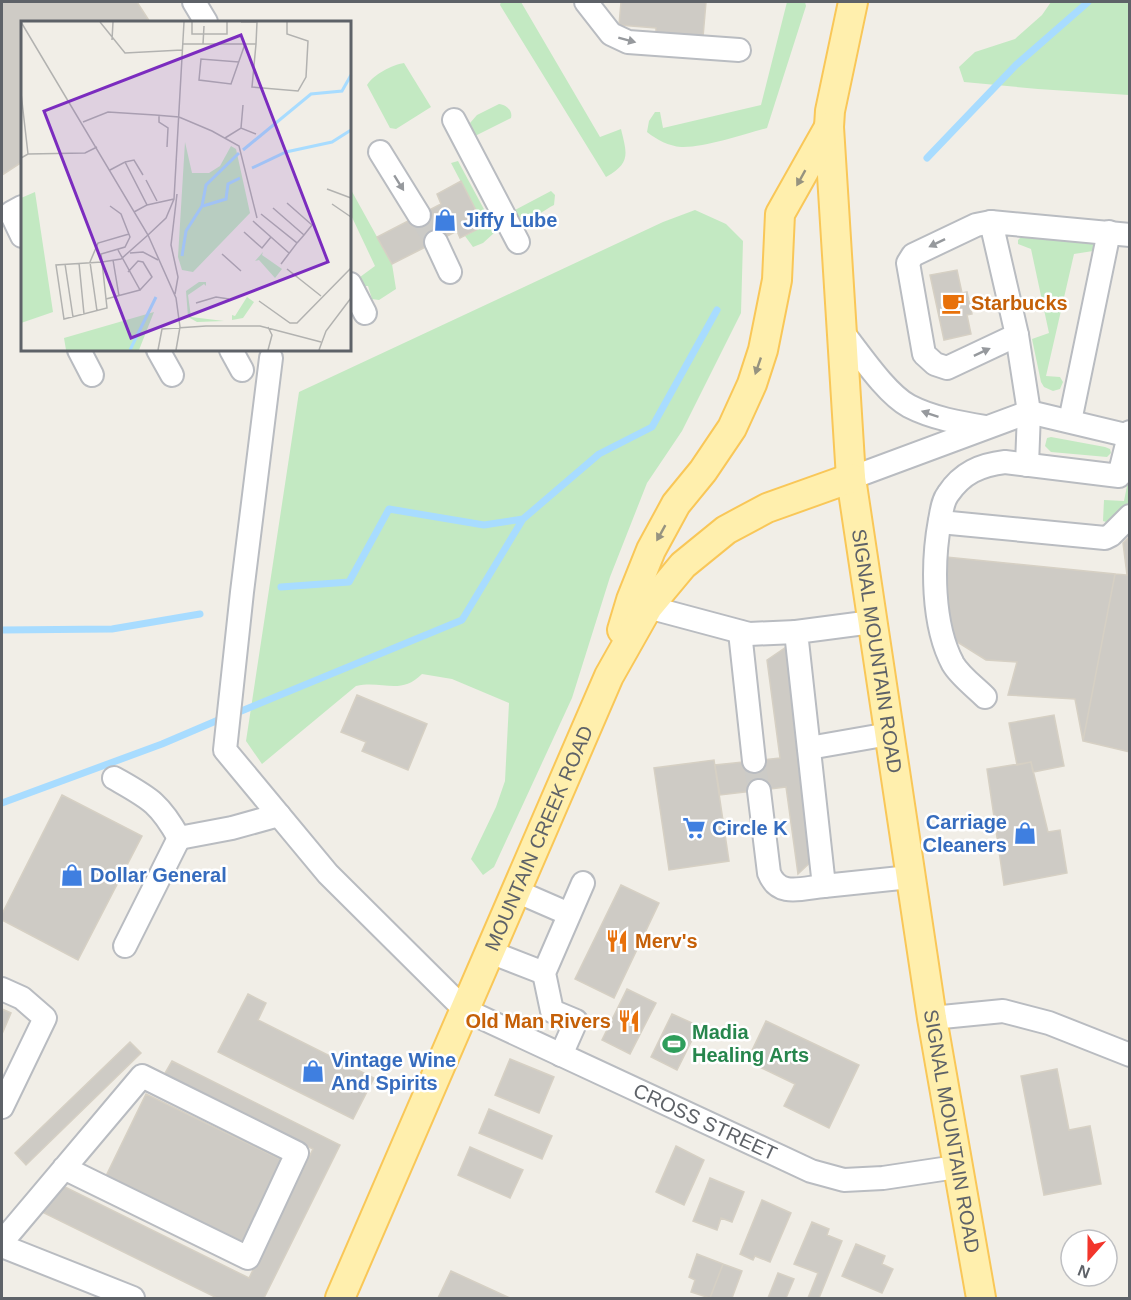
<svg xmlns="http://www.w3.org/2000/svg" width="1131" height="1300" viewBox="0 0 1131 1300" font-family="Arial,sans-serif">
	<rect width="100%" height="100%" fill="#f1eee7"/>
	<path fill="#c3e9c2" d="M501,2H521L600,137L621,129C627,154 631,163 606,177L500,5Z
		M787,2H805L806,6L767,128C744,134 704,148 681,147C669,146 657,140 647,132L649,121L655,112H660L663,128L761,105Z
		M1051,2H1129V95L1038,89L964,82L959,67L975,52L1015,39L1042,15Z
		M404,63L431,107L396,129L390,128L367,85C374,74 392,65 404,63Z
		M499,104C506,105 513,110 511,118L475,136L470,123L477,115Z
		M458,161L493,226L494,233L483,243L473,247L465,236L484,226L451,163Z
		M350,188L392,264L396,289L379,300L372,299L368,286H363L360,277L375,266L350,213Z
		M551,191L555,195L554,205C542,211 529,224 515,215V210Z
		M695,210L726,224L743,241L741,313L682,431L647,483L610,577L572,698L494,867L483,875L471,859L496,807L505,781L509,703L452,679L422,674C400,696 383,680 356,686L262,764L246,741L299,392L663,222Z
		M1021,237L1091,239L1097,247L1093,251L1074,254L1046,376L1060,377L1063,382L1060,389L1053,391L1044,387L1041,382L1032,339L1049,333L1031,249L1018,244V240Z
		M1051,437L1105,447L1110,449L1111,453L1107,457L1051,452L1045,446L1047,438Z
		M1129,476V502L1106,522L1103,521L1104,500L1124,501Z"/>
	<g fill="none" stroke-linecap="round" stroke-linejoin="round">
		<path stroke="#a8dcff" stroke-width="7" d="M927,158L1016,65L1088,2
			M281,587L349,582L389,509L484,525L523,519
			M2,630L112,629L200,614
			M234,714L462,620L523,519L599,454L652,427L717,310
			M2,803L162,744L223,718"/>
	</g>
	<path fill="#cecbc5" stroke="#d6d0c4" stroke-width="1.5" d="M2,2H137L150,22H22V162L2,175Z
		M621,2H706L703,37L656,34V28L619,25Z
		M461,181L484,226L460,238L457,231L392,264L377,237L441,204L437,194Z
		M957,270L962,293L967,292L972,314L967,315L971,334L944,340L930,275Z
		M1130,536V752L1083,741L1115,574L1127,575L1123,543Z
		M946,557L1115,574L1083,741L1075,699L1008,695L1017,662L986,660L951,638Z
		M792,643L816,857L798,874L786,787L720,795L715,765L780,758L767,660Z
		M357,695L427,724L408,770L362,751L366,742L341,732Z
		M1054,715L1064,766L1033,772L1031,762L1017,765L1009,723Z
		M714,760L729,861L669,870L654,768Z
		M1031,762L1048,832L1060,830L1067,873L1004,885L987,769Z
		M62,795L142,836L78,960L2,920V914Z
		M621,885L659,903L614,998L575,979Z
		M627,989L656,1003L630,1054L602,1040Z
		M248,994L266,1003L258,1020L374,1078L353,1119L218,1052Z
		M2,1009L11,1013L2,1034Z
		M672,1014L699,1026L677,1070L651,1057Z
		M766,1021L859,1065L829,1128L784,1106L795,1084L747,1061Z
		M130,1042L141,1053L26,1165L15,1153Z
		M510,1059L554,1077L539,1113L495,1095Z
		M172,1061L340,1145L264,1298H217L40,1211L55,1182L249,1278L313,1149L164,1075Z
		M1057,1069L1069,1130L1090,1126L1101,1184L1044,1195L1021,1076Z
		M146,1094L282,1160L242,1242L106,1176Z
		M489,1109L552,1136L542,1159L479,1133Z
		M676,1146L704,1160L684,1205L656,1192Z
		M470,1147L523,1170L510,1198L458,1175Z
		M710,1178L744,1192L732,1222L721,1218L717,1230L693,1221Z
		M762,1200L791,1213L770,1262L755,1256L753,1260L740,1254Z
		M812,1222L829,1229L827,1235L842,1241L819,1298H808L818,1273L794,1264Z
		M856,1244L885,1256L882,1264L893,1269L882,1293L842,1276Z
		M697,1254L723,1264L710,1298L691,1292L695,1280L689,1277Z
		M723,1264L742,1271L732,1298H710Z
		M451,1271L510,1298H438Z
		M778,1273L794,1279L786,1298H768Z"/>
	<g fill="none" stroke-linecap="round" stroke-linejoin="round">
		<path stroke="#cccbc7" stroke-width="22" stroke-dasharray="22 11" stroke-linecap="butt" d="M419,215L436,242
			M754,761L759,791"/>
		<g stroke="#b9bcc1" stroke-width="26">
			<g id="minor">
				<path d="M194,2L206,22"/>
				<path d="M586,2L611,34L628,42L739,50"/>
				<path d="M454,120L518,242"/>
				<path d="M380,152L419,215"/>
				<path d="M22,207L11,213L22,236"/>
				<path d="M991,222L976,225L913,255L908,263L924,354L935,364L947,368L1017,335"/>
				<path d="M436,242L450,272"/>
				<path d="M350,284L365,313"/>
				<path d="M840,329C858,351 885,393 909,406C932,418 960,423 986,427"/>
				<path d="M79,350L92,375"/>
				<path d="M158,350L172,375"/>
				<path d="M231,350L242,370"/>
				<path id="s1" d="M271,358L242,592L225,750L328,874L465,1010L811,1171L844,1180L883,1178L956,1167"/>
				<path d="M1070,421L1109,232"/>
				<path d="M1027,465L1029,412L1017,335L991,222L1130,235"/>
				<path d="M851,478L1029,412L1130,436"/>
				<path d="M940,522L1105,538L1111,535L1130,516"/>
				<path d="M648,607L749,634L796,632"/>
				<path d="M872,622L796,632L824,886L910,877"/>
				<path d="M740,632L754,761"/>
				<path d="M985,697C975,687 960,676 953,664C932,625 932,563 940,520C942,511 942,502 948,494C962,473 980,465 1005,462L1119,476L1130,432"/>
				<path d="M809,748L889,734"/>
				<path d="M114,778C149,798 159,802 179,838L232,828L279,815"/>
				<path d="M759,791L769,873C779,898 802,888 824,886"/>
				<path d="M516,891L569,914"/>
				<path d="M125,946L179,838"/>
				<path d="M490,952L544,973"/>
				<path d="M2,989L22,998L45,1018L2,1107"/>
				<path d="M932,1018L1003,1011L1049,1023L1130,1055"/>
				<path d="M561,1055L576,1021L552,1011L544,973L583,883"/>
				<path d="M2,1242L142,1076L297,1153L248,1258L64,1168"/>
				<path d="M2,1246L133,1298"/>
			</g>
		</g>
		<g stroke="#f9c758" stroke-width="32">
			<g id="major">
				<path id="s2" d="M853,2L830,111L829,127L851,478L932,1018L981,1298"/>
				<path d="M622,630L631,600L651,550L676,504L703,471L732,428L752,384L763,350L777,280L780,214L829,127"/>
				<path id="s3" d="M340,1298L609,676L648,607L683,565L726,530L767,508L851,478"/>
			</g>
		</g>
		<use href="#minor" stroke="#fff" stroke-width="22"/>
		<use href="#major" stroke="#ffefad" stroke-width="28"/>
	</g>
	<defs><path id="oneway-solid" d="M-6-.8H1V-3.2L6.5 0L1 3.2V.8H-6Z" transform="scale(1.5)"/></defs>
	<g fill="#96999d">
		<use href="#oneway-solid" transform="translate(627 40) rotate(15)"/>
		<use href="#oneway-solid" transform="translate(399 183) rotate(58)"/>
		<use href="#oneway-solid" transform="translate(937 243) rotate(154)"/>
		<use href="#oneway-solid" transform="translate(982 352) rotate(-25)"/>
		<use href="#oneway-solid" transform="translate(930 414) rotate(-161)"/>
	</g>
	<g fill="#969380">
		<use href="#oneway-solid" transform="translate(801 178) rotate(119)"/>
		<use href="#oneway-solid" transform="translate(758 366) rotate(109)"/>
		<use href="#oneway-solid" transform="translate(661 533) rotate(119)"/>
	</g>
	<defs>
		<g id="shop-bare" transform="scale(1.8)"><path d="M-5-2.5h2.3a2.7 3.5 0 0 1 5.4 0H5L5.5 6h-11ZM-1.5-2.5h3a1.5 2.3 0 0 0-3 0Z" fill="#3f7fe0" stroke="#fff" stroke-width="2.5" paint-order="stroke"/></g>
		<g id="cafe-bare" transform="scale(1.8)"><path d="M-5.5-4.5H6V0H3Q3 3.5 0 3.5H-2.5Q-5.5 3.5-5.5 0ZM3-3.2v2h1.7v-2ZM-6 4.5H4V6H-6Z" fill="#e8710a" stroke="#fff" stroke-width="2.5" paint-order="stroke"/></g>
		<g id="supermarket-bare" transform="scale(1.8)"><path d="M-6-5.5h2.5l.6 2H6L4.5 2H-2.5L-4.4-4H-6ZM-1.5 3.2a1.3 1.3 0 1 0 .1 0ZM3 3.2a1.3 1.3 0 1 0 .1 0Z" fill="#3f7fe0" stroke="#fff" stroke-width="2.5" paint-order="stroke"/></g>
		<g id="restaurant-bare" transform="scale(1.8)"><path d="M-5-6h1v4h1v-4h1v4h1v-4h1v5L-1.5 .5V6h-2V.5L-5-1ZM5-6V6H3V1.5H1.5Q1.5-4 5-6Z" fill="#e8710a" stroke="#fff" stroke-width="2.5" paint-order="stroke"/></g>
		<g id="stadium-bare" transform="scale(1.8)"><path d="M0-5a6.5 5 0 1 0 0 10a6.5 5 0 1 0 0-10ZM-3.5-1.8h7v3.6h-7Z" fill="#2e9e5b" stroke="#fff" stroke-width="2.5" paint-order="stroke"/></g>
	</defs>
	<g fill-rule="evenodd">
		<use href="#shop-bare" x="445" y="220"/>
		<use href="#cafe-bare" x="953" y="303"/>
		<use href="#supermarket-bare" x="694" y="828"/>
		<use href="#shop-bare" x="1025" y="833"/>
		<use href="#shop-bare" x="72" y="875"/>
		<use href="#restaurant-bare" x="617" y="941"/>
		<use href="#restaurant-bare" x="629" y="1021"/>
		<use href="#stadium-bare" x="674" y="1044"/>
		<use href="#shop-bare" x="313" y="1071"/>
	</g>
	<g text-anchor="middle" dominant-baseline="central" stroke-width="5" stroke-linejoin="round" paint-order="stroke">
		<g font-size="20" font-weight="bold" fill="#366cbe" stroke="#fff" text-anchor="start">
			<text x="463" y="220">Jiffy Lube</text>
			<text x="1007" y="822" text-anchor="end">Carriage<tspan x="1007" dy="23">Cleaners</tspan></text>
			<text x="712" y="828">Circle K</text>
			<text x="90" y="875">Dollar General</text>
			<text x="331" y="1060">Vintage Wine<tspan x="331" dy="23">And Spirits</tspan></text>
		</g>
		<g font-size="20" font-weight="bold" fill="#c56008" stroke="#fff" text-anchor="start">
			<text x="971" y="303">Starbucks</text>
			<text x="635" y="941">Merv's</text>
			<text x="611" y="1021" text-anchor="end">Old Man Rivers</text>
		</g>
		<g font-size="20" fill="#5e6268" stroke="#fff">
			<text stroke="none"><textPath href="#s2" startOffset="654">SIGNAL MOUNTAIN ROAD</textPath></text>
			<text stroke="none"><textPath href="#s3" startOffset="501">MOUNTAIN CREEK ROAD</textPath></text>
			<text stroke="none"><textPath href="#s1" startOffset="1014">CROSS STREET</textPath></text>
			<text stroke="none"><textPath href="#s2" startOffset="1140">SIGNAL MOUNTAIN ROAD</textPath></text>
		</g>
		<g font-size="20" font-weight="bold" fill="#27864d" stroke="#fff" text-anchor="start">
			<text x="692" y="1032">Madia<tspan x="692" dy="23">Healing Arts</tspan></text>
		</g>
	</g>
	<g transform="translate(21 21)">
		<rect width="330" height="330" fill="#f1eee7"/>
		<path d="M164,121L171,152H188L199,145L210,125L215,128L229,192L172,251L161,249L157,236ZM14,171L32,291L0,302V177ZM242,231L241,234L261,248L254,257L238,239L234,240ZM178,261H185V265L183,263L167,274L170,296L203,300L176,301L167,296L165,270ZM226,276L233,281L222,297L211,299V294L214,295ZM133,291L118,329H45L43,317Z" fill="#c3e9c2"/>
		<path fill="none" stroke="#a8dcff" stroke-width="3" d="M222,129L290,73L321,70L330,54M231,147L265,131L311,121L330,109M182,185L205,178L207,163L219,157M161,235L165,210L181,185L185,164L218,132M109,329L135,276"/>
		<path fill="none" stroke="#b2b2b0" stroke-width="1.5" d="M0,1L127,214L155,277L159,306L155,329M79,1L104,32L161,29M171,1V13H206V1M91,19L92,1M161,23H235L236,1H220M182,23L183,5M235,23L231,66L277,70L285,56L287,20L266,13V1M218,41L180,38L178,59L210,63L224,23M0,72L7,133M138,94V101L147,107L146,126M62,101L87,91L134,94L158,96L191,110L218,125L236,197M220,107L222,84M204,117L220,107L235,113M0,137L7,133L64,132L76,126M104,141L113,139L122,154M89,149L104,141L126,184L113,191M125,159L136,180M306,168L330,177M266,182L291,204L283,214M311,183L330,196M126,184L153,178M89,185L100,193L109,216L104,226L80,233L81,241L86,287L43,298L35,244L81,241L100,238L127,214M252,187L283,214L276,222M240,193L276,222L260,243M232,200L268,232M223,211L241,227L250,216M127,214L145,197L153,178L163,1M109,232L122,231L137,239M201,233L220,250M92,239L98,275M58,242L63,293M44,243L52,296M266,248L300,275M107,251L117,240L122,241L131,256L119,269M154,273L157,256L150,224L156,173M85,278L119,269L97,229M238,280L269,302H276L330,247M175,282L195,276L208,278M76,290L69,241L77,222L108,213M137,329L141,308L185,305H239L300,321M247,329L251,314L247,306M298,329L305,310L330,277"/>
		<path fill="#7b2cbf" fill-opacity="0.15" stroke="#7b2cbf" stroke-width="3" d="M220,14L307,241L110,317L23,90Z"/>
		<rect width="330" height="330" fill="none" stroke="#5e6268" stroke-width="3"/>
	</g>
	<rect width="1131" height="1300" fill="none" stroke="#5e6268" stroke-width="6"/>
	<g transform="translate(1089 1258) rotate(201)"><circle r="28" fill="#ffffff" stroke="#bfc0c3" stroke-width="1.5"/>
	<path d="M0-4.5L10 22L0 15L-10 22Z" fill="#f2352b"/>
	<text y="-9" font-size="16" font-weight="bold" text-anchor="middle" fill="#5e6268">N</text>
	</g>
</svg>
